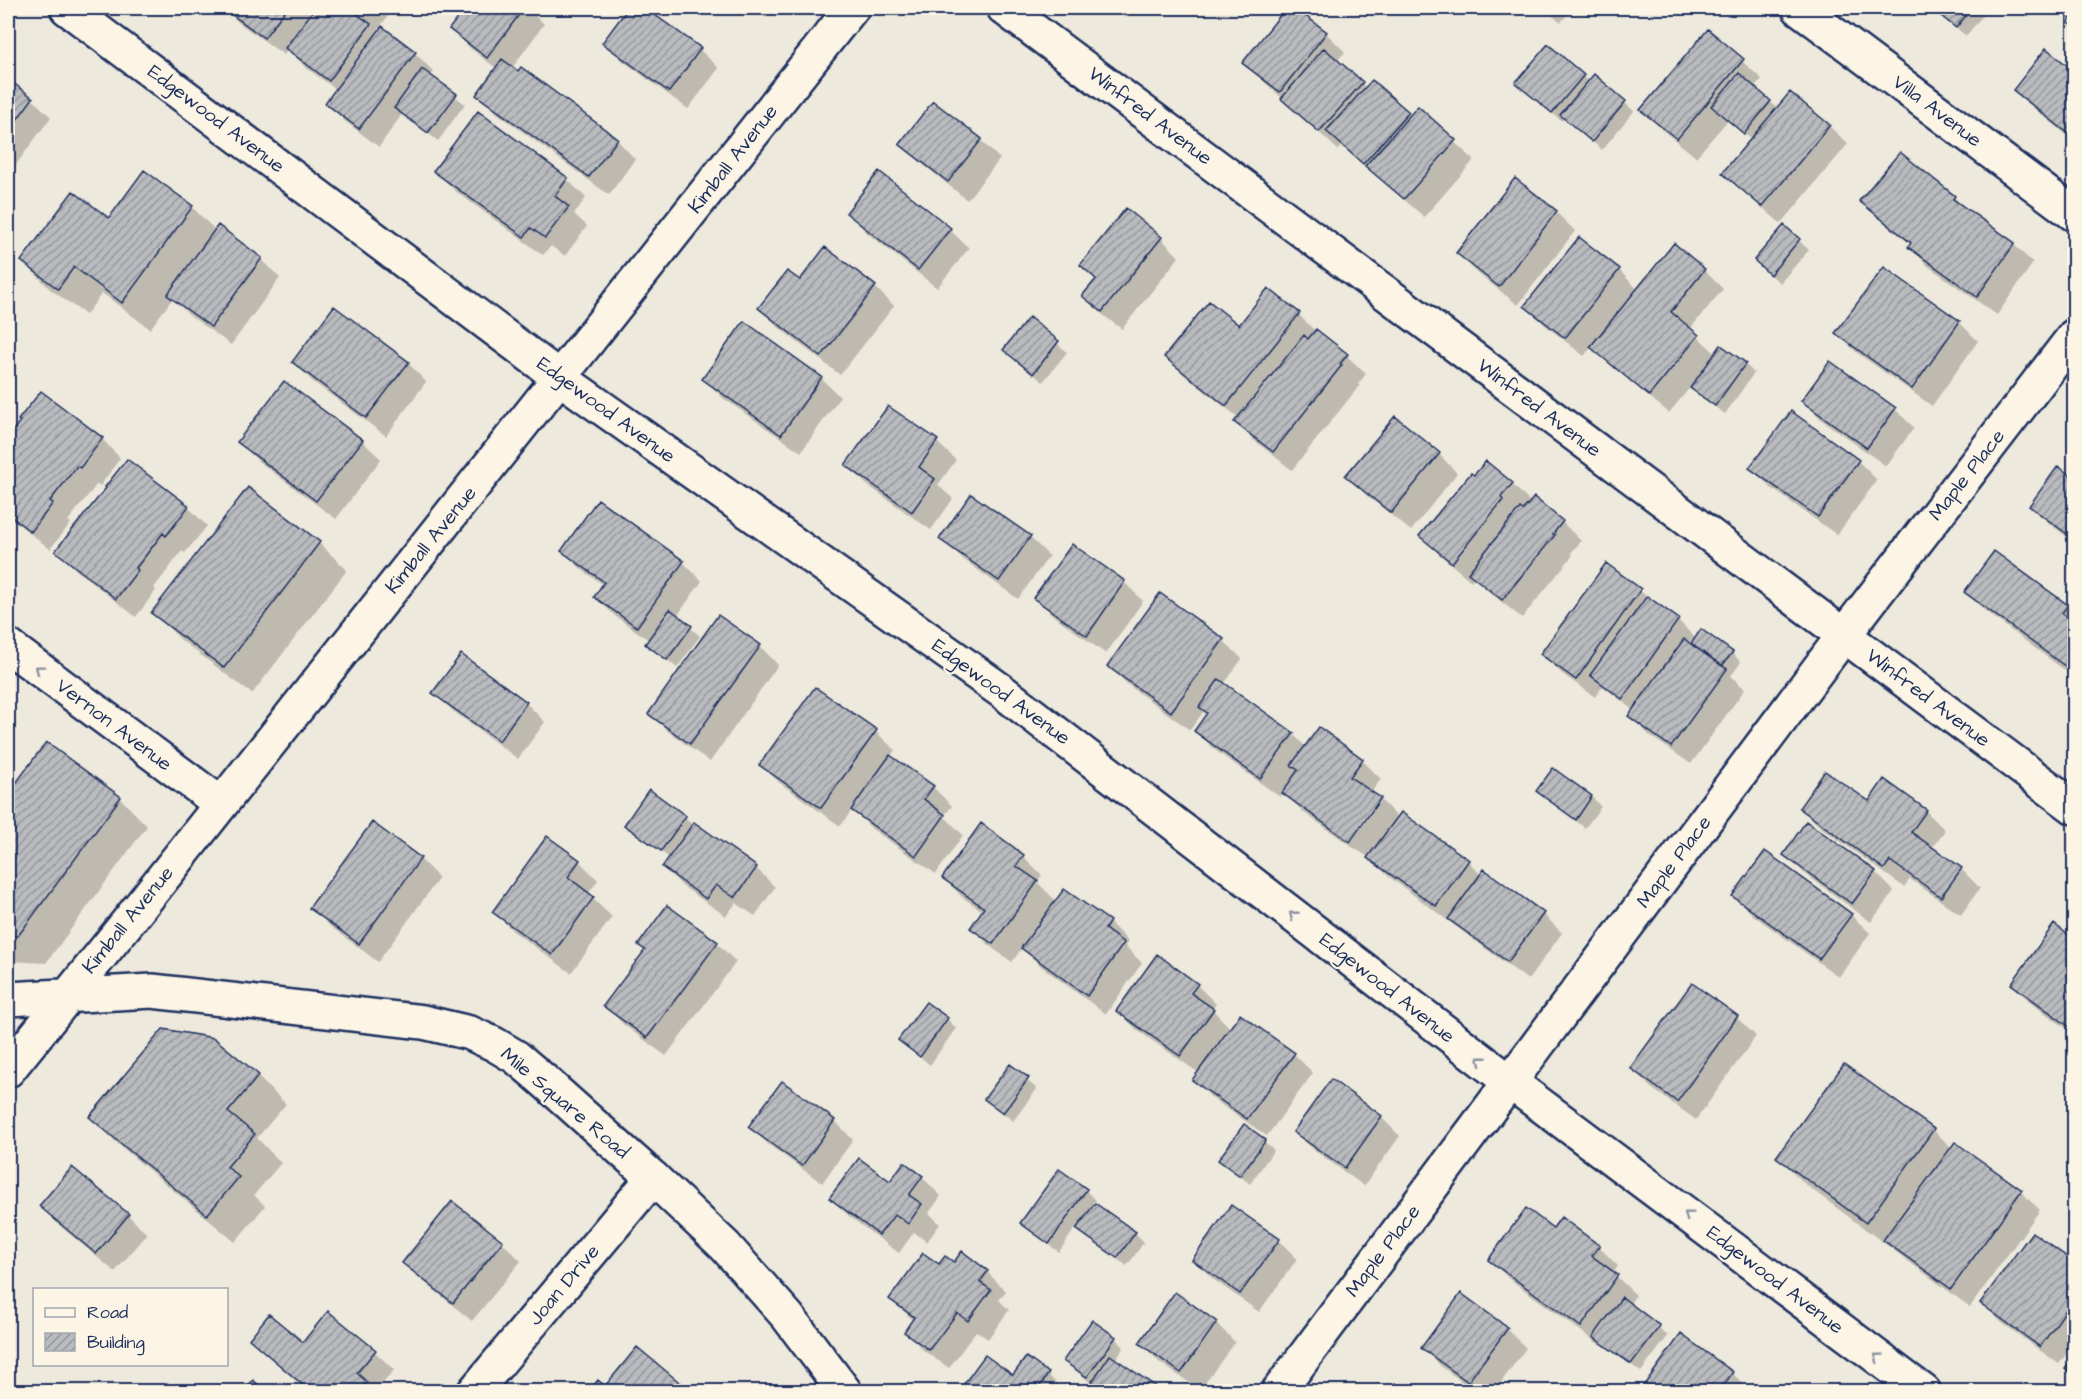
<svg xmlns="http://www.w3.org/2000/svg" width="2082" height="1399" viewBox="0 0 2082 1399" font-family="'Architects Daughter',sans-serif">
	<defs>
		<pattern id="building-hatch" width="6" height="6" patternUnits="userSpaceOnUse" patternTransform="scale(1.5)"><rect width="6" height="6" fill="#babbbe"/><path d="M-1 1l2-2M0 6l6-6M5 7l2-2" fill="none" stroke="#96989e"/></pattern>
	</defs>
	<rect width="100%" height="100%" fill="#eee9dd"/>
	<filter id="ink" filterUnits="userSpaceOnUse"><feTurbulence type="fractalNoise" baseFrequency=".0167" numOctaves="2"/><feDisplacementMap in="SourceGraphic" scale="12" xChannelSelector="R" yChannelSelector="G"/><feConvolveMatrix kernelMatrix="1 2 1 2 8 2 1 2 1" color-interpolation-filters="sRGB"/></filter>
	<g filter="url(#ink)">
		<path fill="#0003" d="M223,8H394L376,32L415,53L434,72L430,77L465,104L438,141L402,114L379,147L346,122L327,103L337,90L305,67L288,49L284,55L238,22Z
			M467,8H528L544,24L512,68L617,140L635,159L609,195L497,113L478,94L497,69L470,48L451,29Z
			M630,8H643L700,50L719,68L688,109L623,61L604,42Z
			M1287,8H1293L1326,33L1345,52L1337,61L1367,88L1372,82L1411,116L1418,109L1474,160L1424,217L1342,145L1338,150L1244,63Z
			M1542,8H1573L1561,22Z
			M1932,8H1989L1966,36Z
			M1708,31L1762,79L1754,88L1778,109L1829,126L1848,144L1781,224L1724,173L1752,140L1728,120L1696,157L1661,129L1642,110Z
			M2046,50L2074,73V141L2034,108L2015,89Z
			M1583,76L1589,82L1594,76L1634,111L1602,150L1565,118L1562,121L1526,92Z
			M8,81L32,99L51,117L9,174Z
			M933,103L981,141L1000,159L967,200L920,162L901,143Z
			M479,113L567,179L586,198L574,214L587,226L565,256L551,246L543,255L454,190L435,171Z
			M879,173L950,230L969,248L937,288L866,232L848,213Z
			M1515,181L1556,212L1575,231L1518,305L1476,272L1458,253Z
			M1954,197L1969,212L2014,245L2033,263L1997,315L1928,266L1910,247L1912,245L1880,219L1861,201Z
			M192,207L216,231L261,259L280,278L231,345L188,314L173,298L150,329L102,293L86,315L50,289L23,261L109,220Z
			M1784,227L1809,250L1780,283L1765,270Z
			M1161,238L1179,257L1122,329L1103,315L1084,296L1097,280L1082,265Z
			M1579,239L1619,270L1638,290L1704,270L1723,289L1690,329L1716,354L1745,364L1754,373L1725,414L1701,397L1691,386L1669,413L1611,365L1592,347L1584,356L1545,325L1526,306Z
			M825,249L875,287L894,306L840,375L778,327L760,308L800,282Z
			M1884,269L1959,322L1978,341L1932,406L1856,352L1837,333Z
			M1299,315L1316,332L1347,356L1366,374L1358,384L1360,385L1292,470L1255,441L1236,422L1239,418L1185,376L1166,357Z
			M1029,320L1067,352L1043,382L1005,350Z
			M744,323L821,378L840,397L801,452L723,398L704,379Z
			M294,362L408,363L426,382L386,436L312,381Z
			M41,393L102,439L120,458L100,486L97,484L68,521L71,523L50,549L8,516V439Z
			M1803,401L1895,409L1914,428L1886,466L1822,420Z
			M362,441L381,459L336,519L258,461L239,442Z
			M937,442L956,460L938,485L953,499L931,530L866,484L847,465Z
			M1439,454L1457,473L1411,531L1366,495L1347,476Z
			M1858,461L1877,480L1837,535L1770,487L1751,468Z
			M2059,468L2074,479V542L2050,524L2031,505Z
			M1512,484L1531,503L1562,522L1581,541L1571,553L1573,555L1522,618L1488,591L1474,577L1471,581L1440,555L1421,536Z
			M248,489L319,543L347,570L252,694L181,640L153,612Z
			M972,496L1030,537L1049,556L1018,599L960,557L941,539Z
			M599,501L683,562L702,581L677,616L700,636L677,668L647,643L649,640L615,616L596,597L604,585L582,570L563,551Z
			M188,507L207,526L185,553L182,551L154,588L156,590L136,617L76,570L57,551Z
			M1072,546L1124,582L1143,601L1106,654L1054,616L1035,598Z
			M1994,553L2074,613V677L1985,611L1966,592Z
			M1606,565L1678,620L1696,639L1732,653L1741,662L1731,676L1745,689L1691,764L1649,735L1630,716L1634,711L1603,686L1595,697L1561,673L1542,654Z
			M1223,640L1242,659L1224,684L1293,734L1306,747L1362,760L1381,779L1371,793L1380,799L1398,818L1401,814L1468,861L1481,875L1484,871L1543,914L1562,933L1528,980L1388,876L1370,858L1349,845L1381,800H1377L1347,843L1303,812L1283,792L1280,797L1215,750L1196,731L1208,714L1204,711L1190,730L1128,685L1109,666Z
			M760,646L778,665L710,762L669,732L650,713Z
			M461,656L526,703L545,722L518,759L453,711L434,693Z
			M815,689L876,732L895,750L890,757L933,787L952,806L944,816L963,835L936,874L872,829L853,809L840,826L780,783L761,765Z
			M47,744L120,798L147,826L46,963L8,961V796Z
			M1553,770L1592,797L1601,807L1585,828L1548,800L1538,791Z
			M1885,781L1926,811L1945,830L1932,848L1961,869L1980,888L1961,915L1910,879L1904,887L1819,826L1801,808L1869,803Z
			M685,817L693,825L756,868L775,887L755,916L736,903L726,916L682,886L664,867L670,858L635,834L626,825Z
			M548,839L579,861L598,880L588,894L612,917L571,973L513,931L494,912Z
			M1785,854L1875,872L1894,891L1871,922L1804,873Z
			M1023,856L1042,875L1037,882L1057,902L1065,891L1110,923L1128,941L1125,946L1142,963L1106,1014L1042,967L1022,948L1012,962L991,947L972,928L984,912L962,897L944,878Z
			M420,859L439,878L378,962L330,926L311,907Z
			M1734,896L1851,915L1870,933L1839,977L1753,915Z
			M2054,926L2074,940V1034L2031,1003L2013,984Z
			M717,943L736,962L666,1056L624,1025L605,1006Z
			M1197,985L1216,1004L1212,1009L1231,1029L1240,1016L1294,1054L1313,1073L1267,1136L1213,1099L1194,1080L1199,1073L1137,1030L1118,1011Z
			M1692,985L1737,1018L1756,1036L1696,1120L1650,1087L1632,1068Z
			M947,1019L956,1028L930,1065L900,1040Z
			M213,1039L258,1077L286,1104L257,1138L281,1163L254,1195L265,1206L235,1242L118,1144L91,1117Z
			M1010,1066L1037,1089L1013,1121L986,1099Z
			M1845,1066L1933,1130L1952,1148L1955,1144L2021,1192L2040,1210L1970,1307L1806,1185L1778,1157Z
			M1331,1081L1381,1117L1400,1136L1364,1186L1314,1150L1295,1132Z
			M782,1083L835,1121L853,1140L822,1183L769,1145L750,1126Z
			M1244,1126L1274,1150L1250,1184L1220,1160Z
			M72,1169L128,1215L147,1234L115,1272L59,1225L41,1206Z
			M1059,1171L1086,1191L1096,1200L1093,1203L1135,1233L1144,1242L1127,1266L1087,1238L1076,1227L1059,1252L1031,1232L1022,1223Z
			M922,1177L941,1196L929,1213L940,1224L927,1242L914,1232L899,1253L850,1217L831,1198Z
			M1553,1230L1599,1247L1618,1266L1613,1273L1636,1295L1629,1305L1668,1336L1641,1372L1602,1343L1600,1345L1508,1278L1490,1259Z
			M2032,1234L2074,1264V1343L2059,1364L2001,1322L1982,1303Z
			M1279,1240L1297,1259L1259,1312L1213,1279L1194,1260Z
			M502,1242L521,1261L472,1321L423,1281L404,1263Z
			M954,1264L987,1272L1006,1291L999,1300L1009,1310L988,1339L976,1331L949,1368L924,1351L906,1332L914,1321L891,1299L939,1266Z
			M329,1313L375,1352L394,1370L376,1392H310L270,1358L251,1339L303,1344Z
			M1216,1323L1235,1342L1200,1390L1159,1362L1141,1343Z
			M1507,1329L1526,1348L1494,1392H1476L1442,1367L1423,1348Z
			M1115,1338L1124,1347L1115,1360L1158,1392H1101L1065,1361Z
			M1732,1373L1751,1391L1641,1392Z
			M1048,1375L1065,1392H960L1014,1378Z"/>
		<path fill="url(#building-hatch)" stroke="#1b2f5e" stroke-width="1.5" d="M223,8H287L264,38Z
			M315,8H362L357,14L371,24L329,81L285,48Z
			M465,8H524L487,58L449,29Z
			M628,8H645L701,48L669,92L602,43Z
			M1286,8H1295L1327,32L1280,92L1242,63Z
			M1931,8H1972L1956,28Z
			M2074,14V27L2068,22Z
			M382,26L416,52L359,129L325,103Z
			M1708,29L1744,59L1677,139L1640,110Z
			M1548,44L1584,75L1552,113L1515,83Z
			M1324,48L1363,82L1319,132L1281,99Z
			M2046,48L2074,71V138L2013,90Z
			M502,59L518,71L521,67L618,139L589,177L476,95Z
			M422,69L457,94L428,133L394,108Z
			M1739,73L1771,101L1744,134L1711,106Z
			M1594,74L1626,101L1592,142L1560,115Z
			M8,79L33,98L8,132Z
			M1372,80L1409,112L1363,164L1326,131Z
			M1790,92L1830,125L1762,207L1722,173Z
			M933,101L982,139L948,182L899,144Z
			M1418,106L1456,140L1404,199L1365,166Z
			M478,111L568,178L555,196L569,207L545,238L531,228L524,237L433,171Z
			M1900,152L1955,196L1953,199L2015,243L1977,297L1908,247L1911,243L1859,201Z
			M144,170L193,206L122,303L74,267L58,289L21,261L73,191L109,218Z
			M879,171L951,228L918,270L846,213Z
			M1515,178L1557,211L1499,287L1456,253Z
			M1126,208L1162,237L1102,312L1082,296L1096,279L1080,265Z
			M218,225L262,258L211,327L167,295Z
			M1784,225L1800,239L1770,275L1754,260Z
			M1579,237L1620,269L1565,338L1524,306Z
			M1674,243L1705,269L1671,312L1699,335L1649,396L1590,347Z
			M825,247L876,286L821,357L758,308L787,271L800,280Z
			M1884,267L1960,321L1912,389L1835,333Z
			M1268,288L1300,313L1226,406L1164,357L1209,301L1239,325Z
			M334,306L409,362L366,418L292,362Z
			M1029,317L1059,341L1033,374L1003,350Z
			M744,321L822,377L781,435L702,379Z
			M1316,329L1348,354L1340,364L1342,365L1273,452L1234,422L1304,335L1308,339Z
			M1721,345L1746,363L1715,406L1690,388Z
			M1830,361L1896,408L1867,448L1801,401Z
			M284,381L363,440L316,501L237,442Z
			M41,391L103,438L80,468L77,466L50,501L53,503L31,532L8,514V437L20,421L18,420Z
			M888,406L938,440L919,467L935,479L912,512L845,465Z
			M1791,411L1859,460L1818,517L1749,468Z
			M1395,416L1440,453L1391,513L1345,476Z
			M127,459L189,506L166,536L163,533L136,568L138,570L116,599L55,551L106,488L105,487Z
			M1486,461L1513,483L1501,497L1503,500L1452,563L1419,536L1471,473L1474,475Z
			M2058,466L2074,478V539L2029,506Z
			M248,487L320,542L224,668L151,613Z
			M971,494L1031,536L999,581L939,539Z
			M1534,497L1563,521L1553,534L1555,535L1502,600L1468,573L1520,508L1523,510Z
			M598,499L684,561L637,627L594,597L604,582L561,551Z
			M1072,544L1125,581L1087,636L1033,598Z
			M1994,551L2068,605L2062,613L2074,622V655L2066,667L1964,592Z
			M1606,563L1641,589L1576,680L1540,654Z
			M1160,593L1224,639L1171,712L1107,666Z
			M1647,596L1679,619L1622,699L1590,675Z
			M670,609L692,626L667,660L645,644Z
			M718,615L761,645L690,744L648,714Z
			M1701,629L1733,652L1722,666L1691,644Z
			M1684,639L1727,669L1671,747L1628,716Z
			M461,654L527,702L499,741L432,693Z
			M1219,679L1294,733L1260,779L1194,731L1207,713L1199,707Z
			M815,687L877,730L821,808L759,765Z
			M1319,727L1363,759L1350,777L1381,798L1350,842L1282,793L1298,770L1291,765Z
			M46,742L121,797L18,936L8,935V794Z
			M890,755L934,786L924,799L945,815L916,856L851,810Z
			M1553,768L1592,796L1576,820L1536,791Z
			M1825,771L1869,801L1884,779L1927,810L1911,832L1962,868L1941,897L1890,861L1884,869L1799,808Z
			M649,789L686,816L661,851L624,825Z
			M1401,812L1469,860L1436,906L1367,858Z
			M1806,821L1876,871L1852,904L1783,855Z
			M372,822L421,858L359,944L309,908Z
			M694,822L757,867L735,898L716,885L706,899L662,867Z
			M981,823L1024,855L1016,866L1038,881L993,944L970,928L984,908L942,878Z
			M547,836L580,860L568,877L594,897L552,955L492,912Z
			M1765,851L1852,914L1819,959L1732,896Z
			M1484,869L1544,913L1508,962L1448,919Z
			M1064,889L1110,921L1105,929L1124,943L1087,996L1021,948Z
			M667,905L718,942L647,1038L603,1006L645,950L638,945Z
			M2054,924L2074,939V1024L2071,1028L2011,984Z
			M1157,954L1198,984L1191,993L1214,1009L1180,1056L1116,1011Z
			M1692,983L1738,1016L1677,1102L1630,1068Z
			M926,1002L948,1018L920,1057L898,1040Z
			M1240,1014L1295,1053L1247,1119L1192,1080Z
			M163,1029L214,1038L259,1075L228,1112L255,1134L227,1167L239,1177L207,1215L89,1117Z
			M1010,1064L1029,1078L1003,1113L984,1099Z
			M1844,1064L1934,1129L1866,1223L1776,1157Z
			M1331,1079L1382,1116L1345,1168L1293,1132Z
			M782,1081L835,1120L802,1166L748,1127Z
			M1244,1124L1266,1140L1240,1176L1218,1160Z
			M1955,1142L2022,1190L1951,1289L1883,1240Z
			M859,1158L890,1181L904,1162L923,1176L909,1195L922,1204L908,1224L895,1214L879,1235L829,1198Z
			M72,1167L129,1214L96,1254L39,1206Z
			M1059,1169L1087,1189L1049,1244L1020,1223Z
			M452,1201L503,1241L453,1303L402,1263Z
			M1095,1203L1136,1232L1117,1258L1076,1229Z
			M1231,1205L1280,1239L1240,1294L1192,1260Z
			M1526,1208L1553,1228L1561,1217L1600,1246L1592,1256L1618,1275L1581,1327L1488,1260Z
			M2032,1232L2074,1262V1299L2040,1347L1980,1303Z
			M962,1251L988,1271L980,1282L991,1290L968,1321L957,1313L929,1350L904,1332L914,1317L889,1299L923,1253L939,1264L945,1256L954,1262Z
			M1175,1292L1217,1322L1181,1373L1139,1343Z
			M1461,1293L1508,1328L1468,1382L1421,1348Z
			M1622,1297L1660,1326L1631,1364L1593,1337Z
			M328,1311L376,1350L357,1373L367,1382L359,1392H311L249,1339L269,1314L303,1342Z
			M1092,1320L1116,1337L1087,1377L1063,1361Z
			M1681,1334L1733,1372L1719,1392H1639Z
			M637,1347L684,1386L679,1392H588L598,1380L605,1386Z
			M985,1355L1013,1375L1026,1357L1049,1373L1036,1392H958Z
			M1110,1355L1155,1386L1151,1392H1102L1091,1383Z
			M2074,1357V1376L2065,1369Z
			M253,1380L267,1392H243Z
			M1395,1383L1407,1392H1389Z"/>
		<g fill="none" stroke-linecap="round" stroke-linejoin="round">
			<g stroke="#1b2f5e" stroke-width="38">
				<path id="street" d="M67,8L560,378L1003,692L1510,1082L1924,1392
					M1004,8L2074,807
					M1799,8L2074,214
					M8,646L221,804
					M474,1392L653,1178
					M1278,1392L1844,635L2074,336"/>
			</g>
			<g stroke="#1b2f5e" stroke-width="38">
				<path id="secondary" d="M8,999L152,991L423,1022L470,1033L494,1044L516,1057L542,1079L653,1178L725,1246L788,1317L845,1392
					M8,1070L131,918L852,8"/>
			</g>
			<use href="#street" stroke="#fcf5e5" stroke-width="33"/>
			<use href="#secondary" stroke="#fcf5e5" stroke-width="33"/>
		</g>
		<defs><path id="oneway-chevron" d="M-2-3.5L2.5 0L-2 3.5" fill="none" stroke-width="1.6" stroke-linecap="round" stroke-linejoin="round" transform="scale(1.5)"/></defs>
		<g stroke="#8c92a2">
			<use href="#oneway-chevron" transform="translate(39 669) rotate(-143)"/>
			<use href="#oneway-chevron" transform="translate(1293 915) rotate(-142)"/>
			<use href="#oneway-chevron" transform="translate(1481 1060) rotate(-142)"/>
			<use href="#oneway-chevron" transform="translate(1688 1215) rotate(-143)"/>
			<use href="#oneway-chevron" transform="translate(1878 1357) rotate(-143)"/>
		</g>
	</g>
	<g text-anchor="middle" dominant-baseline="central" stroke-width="4.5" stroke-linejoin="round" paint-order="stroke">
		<g font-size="20" fill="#1b2f5e" stroke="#fcf5e5">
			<text transform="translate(1937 111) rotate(37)">Villa Avenue</text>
			<text transform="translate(1150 116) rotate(37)">Winfred Avenue</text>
			<text transform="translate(216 119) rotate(37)">Edgewood Avenue</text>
			<text transform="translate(733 159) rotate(-52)">Kimball Avenue</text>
			<text transform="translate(1539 408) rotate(37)">Winfred Avenue</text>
			<text transform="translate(606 410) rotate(36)">Edgewood Avenue</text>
			<text transform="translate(1967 475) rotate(-52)">Maple Place</text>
			<text transform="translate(431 540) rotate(-51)">Kimball Avenue</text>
			<text transform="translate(1001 692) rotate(36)">Edgewood Avenue</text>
			<text transform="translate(1928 698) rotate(37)">Winfred Avenue</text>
			<text transform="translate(114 725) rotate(37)">Vernon Avenue</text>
			<text transform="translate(1674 862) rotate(-53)">Maple Place</text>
			<text transform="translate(128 920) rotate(-51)">Kimball Avenue</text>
			<text transform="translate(1387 988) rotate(38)">Edgewood Avenue</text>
			<text transform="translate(565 1103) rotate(40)">Mile Square Road</text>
			<text transform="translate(1383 1251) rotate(-53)">Maple Place</text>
			<text transform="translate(1775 1280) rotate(37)">Edgewood Avenue</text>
			<text transform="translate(564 1285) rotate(-50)">Joan Drive</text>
		</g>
	</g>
	<rect width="2082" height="1399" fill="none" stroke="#fcf5e5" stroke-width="30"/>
	<rect x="15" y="15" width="2052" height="1369" fill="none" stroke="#1b2f5e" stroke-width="2" filter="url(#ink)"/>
	<rect x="33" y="1288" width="195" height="78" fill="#fcf5e5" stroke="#a2a6af" stroke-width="1.5"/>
	<rect x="45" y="1308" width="30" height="9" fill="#fcf5e5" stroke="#a2a6af" stroke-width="1.5"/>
	<text x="87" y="1318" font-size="18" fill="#1b2f5e">Road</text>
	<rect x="45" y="1333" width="30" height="18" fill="url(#building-hatch)" stroke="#a2a6af" stroke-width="1.5"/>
	<text x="87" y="1348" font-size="18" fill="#1b2f5e">Building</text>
</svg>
